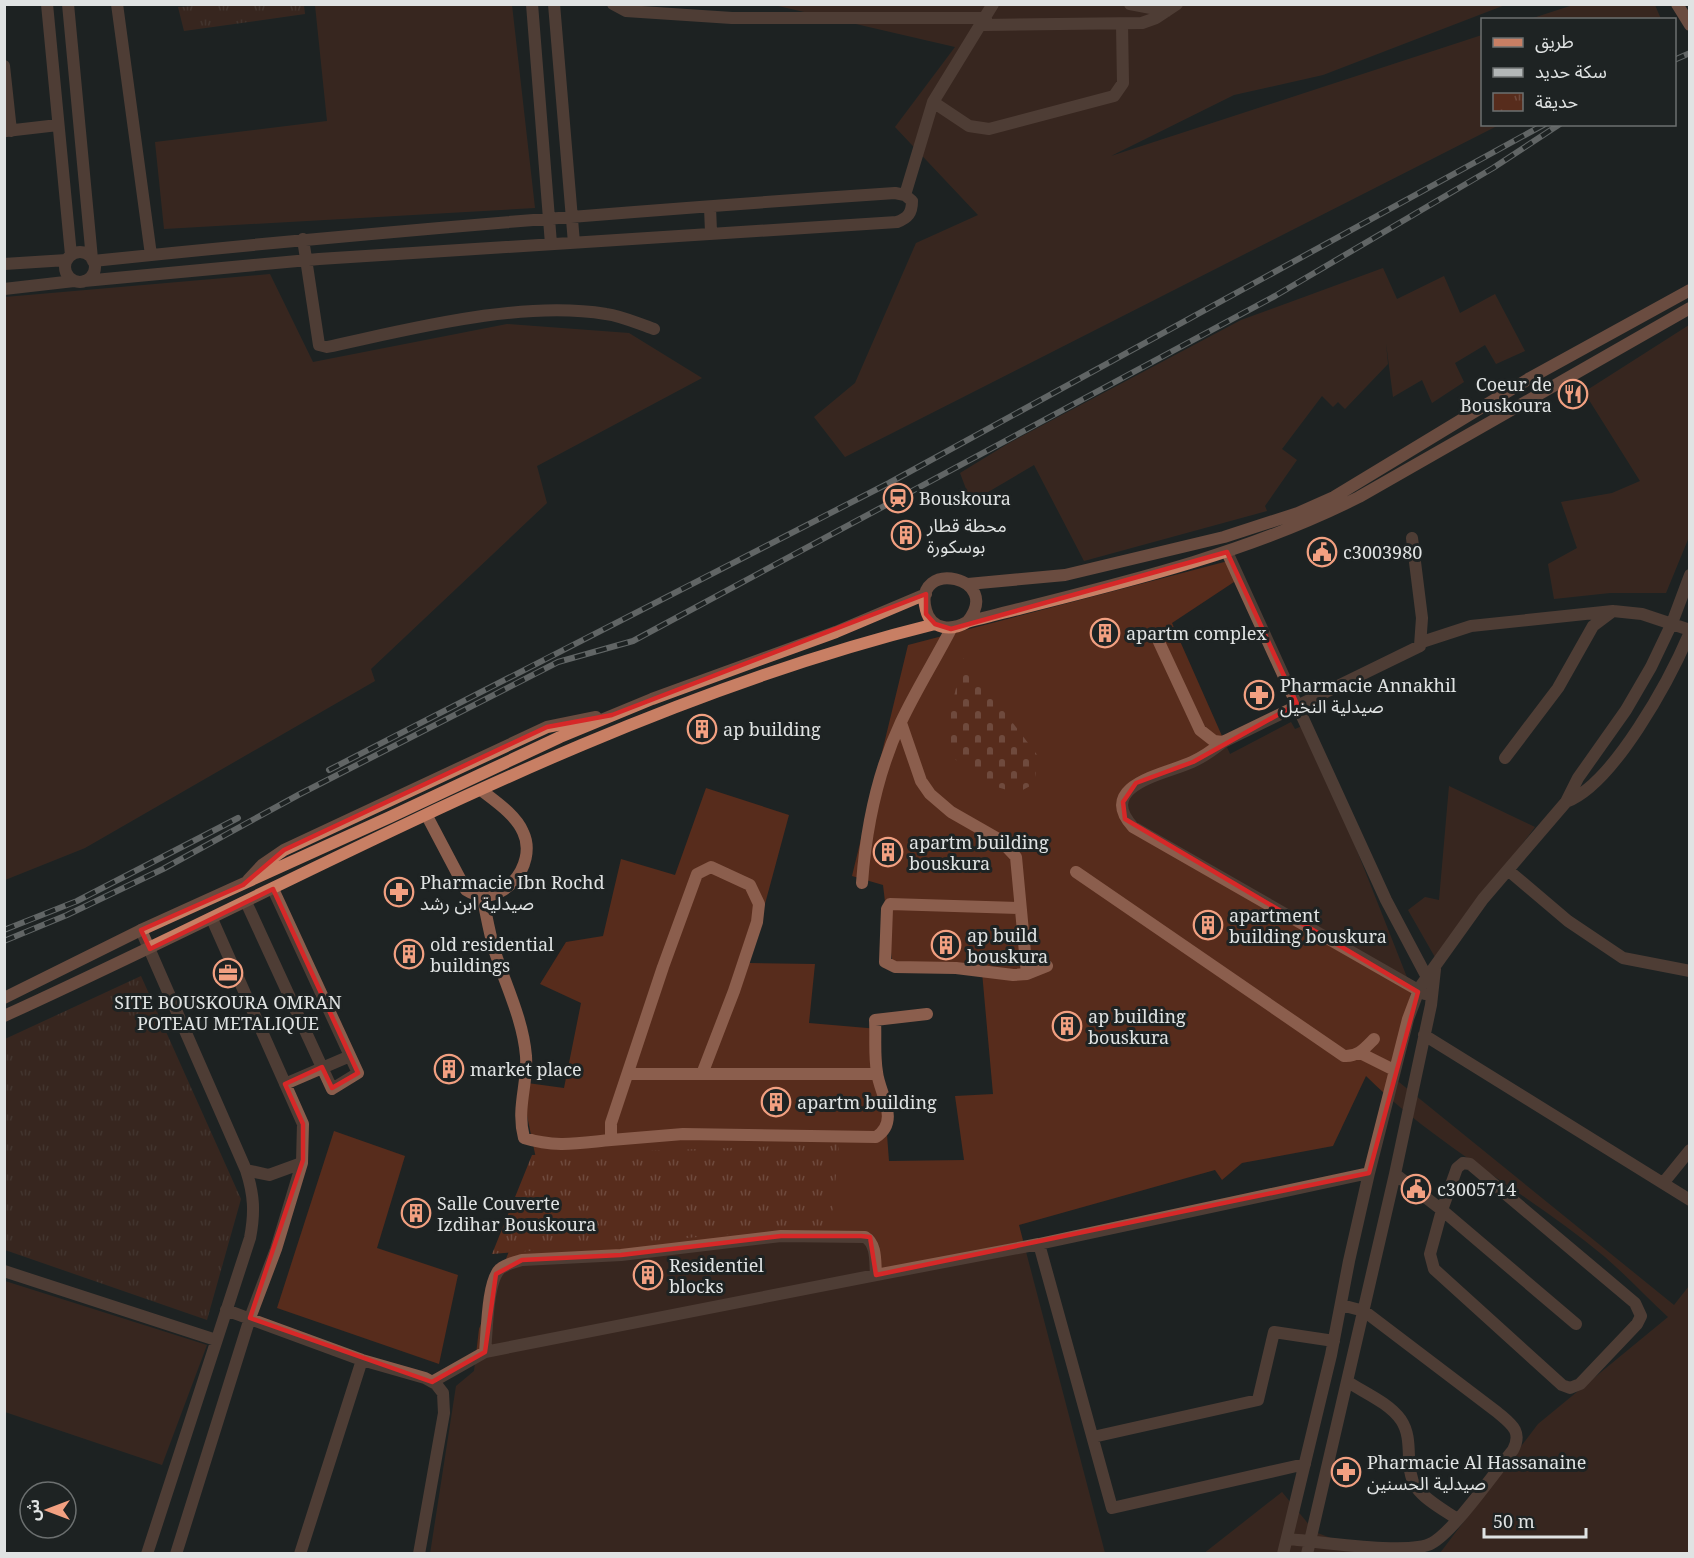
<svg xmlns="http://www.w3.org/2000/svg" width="1694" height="1558" viewBox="0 0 1694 1558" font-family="'Noto Serif','Noto Sans Arabic',serif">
	<defs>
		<pattern id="cemetery-stones" width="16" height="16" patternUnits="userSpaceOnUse" patternTransform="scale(1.5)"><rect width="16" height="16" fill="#572c1c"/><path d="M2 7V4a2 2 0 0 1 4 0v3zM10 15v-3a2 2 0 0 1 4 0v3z" fill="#6f4a3d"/></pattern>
		<pattern id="park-tufts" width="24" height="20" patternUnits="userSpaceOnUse" patternTransform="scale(1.5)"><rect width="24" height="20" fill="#572c1c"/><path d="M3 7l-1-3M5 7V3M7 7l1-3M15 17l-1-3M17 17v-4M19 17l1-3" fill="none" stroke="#6f4a3d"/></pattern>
	</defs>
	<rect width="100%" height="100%" fill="#1e2323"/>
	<path fill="#572c1c" d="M1576,4L1655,5L1661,19H1530Z
		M315,5H512L535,208L164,229L155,142L327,121Z
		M774,5H1505L1323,75L1234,95L1111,156L1482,35V124L1499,125L845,457L814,417L855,383L916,243L978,215L895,127L955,47Z
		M1383,268L1397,299L1444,276L1460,313L1495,294L1525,351L1496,364L1485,345L1455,363L1464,382L1432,403L1422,380L1393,397L1386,343L1388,364L1345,409L1338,402L1333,407L1322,396L1282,449L1297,460L1265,506L1267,511L1084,561L1034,465L971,502L960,473L1009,443L1241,320Z
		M270,274L313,362L507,324L629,333L702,378L537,466L547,503L371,669L375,681L85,848L5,880V297Z
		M1689,325V537L1666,593H1610L1554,599L1548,564L1577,548L1561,502L1612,493L1640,481L1584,392Z
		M1228,561L1237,580L1172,623L1230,754L1291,722L1295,729L1307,724L1412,990L1389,1074L1674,1305L1689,1286V1553H1440L1538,1424L1668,1317C1647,1298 1627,1276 1605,1257C1529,1193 1437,1147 1366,1076L1333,1146L1242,1163L1222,1180L1215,1170L1019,1225L1105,1553L430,1554L456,1386L474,1371L479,1329L539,1173L520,1082L564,1088L581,1003L540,984L566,942L603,936L621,859L675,875L706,788L789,815L749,963L815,964L809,1023L879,1029L889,1161L964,1160L955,1096L993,1094L982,972L893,969L883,885L852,876L908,645Z
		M1449,786L1535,827L1436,959L1408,910L1425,897L1439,900Z
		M334,1131L405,1156L377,1248L458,1275L439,1364L277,1308Z
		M5,1281L207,1345L162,1465L5,1412Z
		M1282,1492L1315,1532L1370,1553L1203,1554Z"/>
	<path fill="url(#cemetery-stones)" d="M963,658L1038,756L1034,784L1017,793L987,784L946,752L950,714Z"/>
	<path fill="url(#park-tufts)" d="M211,5H304L305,14L184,31L178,7Z
		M141,976L241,1199L207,1320L5,1250V1039Z
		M839,1144L831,1226L492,1254L532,1155Z"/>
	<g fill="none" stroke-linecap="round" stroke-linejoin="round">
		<path stroke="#8b5e4d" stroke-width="12" d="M47,4L71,255
			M68,4L92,259
			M117,4L151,255
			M532,4L551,244
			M554,4L574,243
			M613,4L626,11L732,18H986
			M1130,4L1167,11
			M983,25L1142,23L1156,18L1177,4
			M4,66L11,131
			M933,102L969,126L989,129L1114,96L1123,83L1122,24
			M6,131L58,125
			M905,195L933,102L993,4
			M710,207L711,232
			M303,239L319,345L327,347C411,329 520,300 606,314C622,316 639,324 654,329
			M65 267a15 15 0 1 1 30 0a15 15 0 1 1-30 0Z
			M4,264L67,260
			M84,281L319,259L897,222C908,218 912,213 912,201L905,195L895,193C628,211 360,233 93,261
			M4,289L74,281
			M1227,552L1386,900L1430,983
			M1159,642L1200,730L1214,741L1223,742L1420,646L1422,618L1412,538
			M1422,642L1471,626L1613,611L1642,614L1690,630
			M901,723L921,781L930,794L951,812L1000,840L1016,857L1027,974
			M1223,742C1213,750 1203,757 1192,762C1166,774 1095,785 1133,827L1425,994
			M1505,758L1558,688L1593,626L1613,611
			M1566,802C1614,784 1670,679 1690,632
			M427,816L466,890C500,912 539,865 523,832C516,815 495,801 481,790
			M1509,871L1568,921L1623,958L1690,971
			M1076,872L1344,1056C1358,1057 1365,1048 1374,1039
			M862,883C866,828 877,773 901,722C916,690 935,660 951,629
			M482,895C486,913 489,931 494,949C505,984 523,1019 526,1056C528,1084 516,1108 524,1138C556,1148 579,1143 611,1140V1123L663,967L697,874L711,867L750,885L759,904L757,922L734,991L702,1074
			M246,902L332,1089L358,1073L273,889
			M1019,908L890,904L887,909L885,962L895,967L956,968L1013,975L1027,974L1047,966
			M141,930L246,1170C254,1195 255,1212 250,1238L147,1554
			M1424,1035L1690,1200
			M1360,1053L1394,1070
			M629,1074H877
			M285,1084L350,1056
			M611,1140L683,1134L876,1137C901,1121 879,1093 877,1072C874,1055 876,1037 875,1020L927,1014
			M246,1170L269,1175L302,1163
			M1395,1174L1442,1210L1457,1168L1463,1163L1470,1164L1635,1303L1641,1316L1637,1324L1580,1384L1570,1388L1562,1385L1434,1269L1430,1254L1442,1210L1576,1324
			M1664,1182L1690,1150
			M1039,1244L1112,1508L1305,1464
			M4,1271L216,1340
			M876,1275L1039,1244L1369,1173
			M226,1310L362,1360L425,1378L436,1384L443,1393L444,1413L419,1554
			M432,1382L485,1352L876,1275C875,1262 877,1244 865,1237L781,1236L621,1255L522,1260C515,1262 506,1264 500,1269C487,1281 487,1333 485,1352
			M1348,1382C1365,1393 1389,1403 1401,1420C1415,1441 1403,1467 1416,1487C1425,1500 1444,1510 1457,1519
			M1093,1437L1258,1400L1274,1332L1334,1341
			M1287,1539C1317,1541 1410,1556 1432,1543C1454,1531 1495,1472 1513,1450C1523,1431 1511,1424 1497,1412L1364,1311L1341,1305
			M176,1554L250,1318L276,1249L302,1163L303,1124L212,919
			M300,1554L362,1360
			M1283,1554L1331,1355L1349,1261L1369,1173L1408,1019L1420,987L1483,899L1566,802L1578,778L1626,710L1651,667L1672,623L1690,575
			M1307,1554L1395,1174L1431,1005L1435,969"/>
		<path stroke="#c87f64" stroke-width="12" d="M1677,4L1690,25
			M968,584L1065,575L1224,537L1298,513L1334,497L1530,378L1690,290
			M967,622C1005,577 912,557 926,610C931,630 952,631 967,622C1100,588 1236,559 1359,497L1690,308
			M248,880L262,865L284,850L547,727L596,717
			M4,998L141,930L390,817L560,737L652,699L836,632L926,594
			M4,1016C310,877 607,705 935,624"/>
		<g stroke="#b3b7b7" stroke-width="6">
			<path id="rail" d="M1674,60L1690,53
				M329,770L889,483L1545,124
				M4,930L77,901L238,818
				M4,941L67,915L163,869L300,794L558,662L633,641L1275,296L1493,168L1560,124"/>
		</g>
		<use href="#rail" stroke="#1e2323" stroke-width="4" stroke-dasharray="11" stroke-linecap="butt"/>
	</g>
	<path d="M0 0H1694V1558H0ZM1227,552L1297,704L1193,762L1136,783L1123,802L1125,819L1418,992L1369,1173L876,1275L870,1237L861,1236H781L621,1255L522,1260L496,1274L485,1352L432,1382L250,1318L303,1160V1124L285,1084L322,1067L332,1088L358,1073L273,889L150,949L141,930L243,885L284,850L547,727L612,715L926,594V614L935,624L951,629Z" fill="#1e2323" fill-opacity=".55" fill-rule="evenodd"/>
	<path fill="none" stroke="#d62828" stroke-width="4.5" stroke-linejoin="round" d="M1227,552L1297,704L1193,762L1136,783L1123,802L1125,819L1418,992L1369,1173L876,1275L870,1237L861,1236H781L621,1255L522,1260L496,1274L485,1352L432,1382L250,1318L303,1160V1124L285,1084L322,1067L332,1088L358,1073L273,889L150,949L141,930L243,885L284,850L547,727L612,715L926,594V614L935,624L951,629Z"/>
	<defs>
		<g id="restaurant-ring" transform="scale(1.5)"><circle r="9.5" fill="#1e2323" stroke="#f2a081" stroke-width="1.5"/><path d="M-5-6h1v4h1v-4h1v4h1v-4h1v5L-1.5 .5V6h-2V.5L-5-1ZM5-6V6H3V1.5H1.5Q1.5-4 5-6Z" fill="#f2a081"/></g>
		<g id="station-ring" transform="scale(1.5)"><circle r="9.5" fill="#1e2323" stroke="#f2a081" stroke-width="1.5"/><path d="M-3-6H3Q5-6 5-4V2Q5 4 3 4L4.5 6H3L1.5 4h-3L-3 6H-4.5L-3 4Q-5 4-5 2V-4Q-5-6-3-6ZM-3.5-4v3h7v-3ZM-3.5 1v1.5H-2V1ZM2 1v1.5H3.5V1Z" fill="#f2a081"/></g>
		<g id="building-ring" transform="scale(1.5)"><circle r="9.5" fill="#1e2323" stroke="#f2a081" stroke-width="1.5"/><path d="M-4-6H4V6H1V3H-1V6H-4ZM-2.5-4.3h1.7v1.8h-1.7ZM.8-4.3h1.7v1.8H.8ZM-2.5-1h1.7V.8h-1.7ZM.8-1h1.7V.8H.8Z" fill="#f2a081"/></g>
		<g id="civic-ring" transform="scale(1.5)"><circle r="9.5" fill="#1e2323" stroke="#f2a081" stroke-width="1.5"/><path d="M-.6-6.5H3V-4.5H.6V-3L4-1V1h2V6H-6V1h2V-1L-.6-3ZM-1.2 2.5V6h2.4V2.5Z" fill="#f2a081"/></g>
		<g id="pharmacy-ring" transform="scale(1.5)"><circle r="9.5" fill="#1e2323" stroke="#f2a081" stroke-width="1.5"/><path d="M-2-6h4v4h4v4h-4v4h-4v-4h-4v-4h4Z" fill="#f2a081"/></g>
		<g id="office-ring" transform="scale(1.5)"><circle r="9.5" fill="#1e2323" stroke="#f2a081" stroke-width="1.5"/><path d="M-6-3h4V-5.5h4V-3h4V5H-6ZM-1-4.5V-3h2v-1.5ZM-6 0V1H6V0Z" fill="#f2a081"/></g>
	</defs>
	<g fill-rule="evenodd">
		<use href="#restaurant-ring" x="1573" y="394"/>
		<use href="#station-ring" x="898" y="498"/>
		<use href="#building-ring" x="906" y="535"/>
		<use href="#civic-ring" x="1322" y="552"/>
		<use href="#building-ring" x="1105" y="633"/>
		<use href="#pharmacy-ring" x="1259" y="695"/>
		<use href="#building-ring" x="702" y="729"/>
		<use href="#building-ring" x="888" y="852"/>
		<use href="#pharmacy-ring" x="399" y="892"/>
		<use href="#building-ring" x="1208" y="925"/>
		<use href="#building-ring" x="946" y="945"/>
		<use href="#building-ring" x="409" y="954"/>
		<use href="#office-ring" x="228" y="973"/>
		<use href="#building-ring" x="1067" y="1026"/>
		<use href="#building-ring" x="449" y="1069"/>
		<use href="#building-ring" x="776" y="1102"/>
		<use href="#civic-ring" x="1416" y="1189"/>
		<use href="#building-ring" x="416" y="1213"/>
		<use href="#building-ring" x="648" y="1275"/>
		<use href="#pharmacy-ring" x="1346" y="1472"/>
	</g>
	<g text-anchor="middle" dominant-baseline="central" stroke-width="6" stroke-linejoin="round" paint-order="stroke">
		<g font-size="18" fill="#e0e3e3" stroke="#1e2323" text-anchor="start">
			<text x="1552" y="384" text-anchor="end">Coeur de<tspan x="1552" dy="21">Bouskoura</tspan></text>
			<text x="919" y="498">Bouskoura</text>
			<text x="927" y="525">محطة قطار<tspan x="927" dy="21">بوسكورة</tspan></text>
			<text x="1343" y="552">c3003980</text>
			<text x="1126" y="633">apartm complex</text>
			<text x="1280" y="685">Pharmacie Annakhil<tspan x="1280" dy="21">صيدلية النخيل</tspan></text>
			<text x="723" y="729">ap building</text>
			<text x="909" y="842">apartm building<tspan x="909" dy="21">bouskura</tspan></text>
			<text x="420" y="882">Pharmacie Ibn Rochd<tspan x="420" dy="21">صيدلية ابن رشد</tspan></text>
			<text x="1229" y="915">apartment<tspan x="1229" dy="21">building bouskura</tspan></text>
			<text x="967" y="935">ap build<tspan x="967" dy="21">bouskura</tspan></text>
			<text x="430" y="944">old residential<tspan x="430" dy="21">buildings</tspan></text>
			<text x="228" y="1002" text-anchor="middle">SITE BOUSKOURA OMRAN<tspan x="228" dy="21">POTEAU METALIQUE</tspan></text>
			<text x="1088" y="1016">ap building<tspan x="1088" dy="21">bouskura</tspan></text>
			<text x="470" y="1069">market place</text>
			<text x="797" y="1102">apartm building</text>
			<text x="1437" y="1189">c3005714</text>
			<text x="437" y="1203">Salle Couverte<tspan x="437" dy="21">Izdihar Bouskoura</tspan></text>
			<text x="669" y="1265">Residentiel<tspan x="669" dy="21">blocks</tspan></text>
			<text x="1367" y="1462">Pharmacie Al Hassanaine<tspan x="1367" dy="21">صيدلية الحسنين</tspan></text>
		</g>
	</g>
	<rect width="1694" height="1558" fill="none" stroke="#e0e3e3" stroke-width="12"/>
	<rect x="1481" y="18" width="195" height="108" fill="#1e2323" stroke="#6c7070" stroke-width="1.5"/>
	<rect x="1493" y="38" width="30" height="9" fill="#c87f64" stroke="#6c7070" stroke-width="1.5"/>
	<text x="1535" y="48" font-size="18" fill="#e0e3e3">طريق</text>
	<rect x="1493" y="68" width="30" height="9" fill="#b3b7b7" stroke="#6c7070" stroke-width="1.5"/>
	<text x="1535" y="78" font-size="18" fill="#e0e3e3">سكة حديد</text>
	<rect x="1493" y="93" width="30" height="18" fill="url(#park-tufts)" stroke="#6c7070" stroke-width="1.5"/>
	<text x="1535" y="108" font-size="18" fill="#e0e3e3">حديقة</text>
	<g transform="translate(48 1510) rotate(270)"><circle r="28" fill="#1e2323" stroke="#6c7070" stroke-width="1.5"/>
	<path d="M0-4.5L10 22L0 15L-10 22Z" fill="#f2a081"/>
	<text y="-9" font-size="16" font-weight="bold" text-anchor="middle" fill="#e0e3e3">ش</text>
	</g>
	<path d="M1484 1528v9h102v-9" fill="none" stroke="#e0e3e3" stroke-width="3"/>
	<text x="1493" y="1528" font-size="18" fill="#e0e3e3" stroke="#1e2323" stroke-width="4.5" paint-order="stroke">50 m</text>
</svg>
